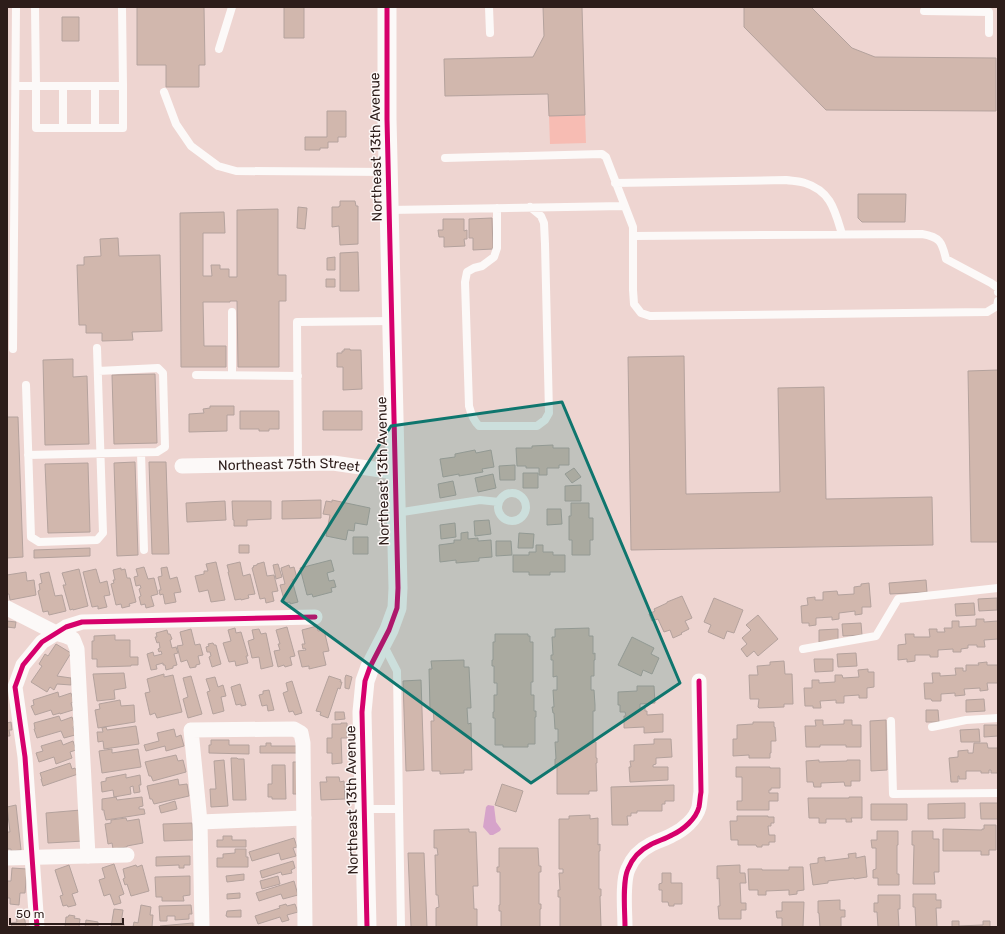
<svg xmlns="http://www.w3.org/2000/svg" width="1005" height="934" viewBox="0 0 1005 934" font-family="Rubik,sans-serif">
	<rect width="100%" height="100%" fill="#eed5d1"/>
	<path fill="#f7bcb3" d="M585,115L586,143L550,144L549,116Z"/>
	<path fill="#d6a3ca" d="M488,805L494,806L496,822L501,829L500,831L493,835H490L483,827L486,807Z"/>
	<path fill="#d1b7ad" stroke="#b4a29d" d="M137,7H204L205,65H199V87H166V65H137Z
		M284,7H304V38H284Z
		M543,7H582L585,115L549,116L548,94L445,96L444,59L533,57L544,36Z
		M744,7H811L852,48L875,57L996,58V111L826,110L744,27Z
		M62,17H79V41H62Z
		M327,111H346V137H338V142H328V148H320V150H305V137H327Z
		M858,194H906L905,222H862L858,218Z
		M340,201H355L356,206H358V244L340,245L339,226L332,227V207H339V206H340Z
		M298,207L307,208L305,229L297,228Z
		M278,209V275H286V301H279V367H238L237,301H230V302H203L204,346H226V367H181L180,213L224,212L225,233H203V276H212L211,265H220V269H229V277H237V210Z
		M492,218L493,249L473,250V238H469V219Z
		M443,219H464V231L467,230V239H464L465,246L444,247V237H439L438,230H443Z
		M118,238L119,256L160,255L162,331L132,332L133,340L102,341V333H86V325H79L77,265H84V257L101,256L100,239Z
		M358,252L359,291H340V253Z
		M335,257V270H327V258Z
		M326,279H335V287H326Z
		M344,349H350V350H361L362,389L343,390V367H337V353H342V351H344Z
		M684,356L686,494L780,492L778,388L824,387L826,499L932,497L933,545L631,550L628,357Z
		M73,359V377L87,376L89,444L45,445L43,360Z
		M998,370V542H971L968,371Z
		M155,374L157,443L114,444L112,375Z
		M210,406H234V415H227V431L189,432V414L204,413L203,409L210,408Z
		M240,411H279V429H269V431H259V429H240Z
		M323,411H362V430H323Z
		M7,417H18L23,557L7,558Z
		M553,445V448H569V465H559V468H547V475H539V468H526V466H517L516,448H532V446Z
		M475,450L476,453L491,450L494,467L482,469L483,472L459,476V474L443,477L440,459L455,457V454Z
		M135,462L138,555L117,556L114,463Z
		M149,462H166L169,554H152Z
		M88,463L90,532L48,533L45,464Z
		M515,465V480H500L499,466Z
		M574,468L581,477L572,483L565,474Z
		M523,473H538V488H523Z
		M493,474L496,488L478,492L475,478Z
		M453,481L456,495L440,498L438,484Z
		M581,485V501H565V486Z
		M321,500V518L282,519V501Z
		M332,500L370,508L367,525L355,523L354,531L348,530L346,540L326,536L330,515L323,514L326,501L332,502Z
		M225,501L226,520L187,522L186,503Z
		M232,501H271V519L247,520V526H234V520H233Z
		M571,503H589V518H593V540H590V555H572V540H569V516H571Z
		M547,509H561L562,524L547,525Z
		M489,520L491,534L475,536L474,521Z
		M455,523L456,537L441,539L440,525Z
		M468,532V539L478,538V541L491,540L492,557L479,558V561L456,563V560L440,562L439,545L454,543V540H461V533Z
		M519,533L534,534L533,548H518Z
		M353,537H368V554H353Z
		M496,541H511L512,555L496,556Z
		M239,545H249V553H239Z
		M536,545H543V552H553V555H565V572H550V575H529V572H513V555H529V552H536Z
		M90,548V556L34,558V550Z
		M331,560L334,571L327,573L329,581L334,580L336,587L331,588L332,592L313,597L312,594L307,595L300,568Z
		M216,562L225,600L211,602L208,590L199,592L195,576L204,574V571H208L206,564Z
		M240,562L243,576L250,574L255,594L248,595L249,598L241,600V599L235,600L228,572H229L227,565Z
		M264,562L267,576L274,575L278,591L272,592L274,601L266,603L265,598L260,599L252,568L254,567L253,566L257,565V564Z
		M278,564L282,577L276,579L273,565Z
		M289,565L290,568L294,567L297,578L292,580L298,602L290,604V602L285,603L280,585L285,584L281,568Z
		M144,567L148,579L154,578L158,594L151,596L154,606L146,608L145,604L141,605L139,597L141,596L139,589L141,588L140,585L136,586L134,577L138,576L136,569Z
		M167,567L170,579L177,577L181,592L174,593L176,602L165,604L163,594L160,595L159,590H161L158,577L162,576L161,568Z
		M121,568V570L125,569L127,578H130L136,602L129,604L130,606L122,608L121,604L116,605L111,584L114,583L113,580H115L113,570Z
		M79,569L88,606L73,610V609L70,610L63,585H66L62,573Z
		M96,569L100,583L107,581L110,595L104,596L107,607L98,609V606L92,607L83,572Z
		M26,572L27,581L34,580L36,595L10,600L9,594H7V575Z
		M49,572L55,596L62,595L66,611L49,615L48,611L43,612L38,591L40,590L39,584L42,583L40,574Z
		M926,580L927,592L890,594L889,583Z
		M869,583L871,607H862V614L855,615V611L839,613V619L832,620V617L816,618V625L809,626V623H802L801,606L808,605L807,598L815,597V600H823V592L837,591L838,595L854,594V587L861,586V584Z
		M682,596L692,618L685,621L689,629L681,633L682,634L673,638L670,630L664,632L658,619L652,621L649,614L655,611L654,609L667,603V602Z
		M714,598L743,610L734,633L727,631L724,639L708,632L711,625L704,622Z
		M997,598V610L979,611L978,599Z
		M974,603L975,615L956,616L955,604Z
		M758,615L778,639L758,656L754,651L747,657L741,649L747,644L742,638L751,630L746,625Z
		M976,619H984V622L998,621V639L984,640L985,647H977V645H968V648L961,649V652H953V649L938,650V657H930V655H915V661L907,662V659L898,660V645L906,644L905,634H914V637H930L929,629H937V632H945L944,628H952V621H959V627L976,626Z
		M7,621L16,622L15,628L7,627Z
		M861,623L862,635L843,636L842,624Z
		M317,626L318,631L324,630L329,651L323,652L326,665L309,669V666L302,667L298,651L306,650L305,648L303,649L302,644H305L302,630Z
		M287,627L295,656L290,657L292,665L285,667L284,665L278,667L274,651L280,650L278,644H280L276,630Z
		M235,628L236,633L241,632L248,656H246L248,663L236,666L235,661L229,662L223,643L231,641L228,630Z
		M589,628V636H593V654L595,653V660H594V676H591V690H594L595,705V711H593V742H596V758H597V763H596L597,791H589V794H557V765H555V759H556L555,742H558V729H555L554,713H553L552,707H554L553,690H557V676L553,677V660H551V655H553L552,637H555V629Z
		M191,629L195,645L200,644L203,655L198,656L200,664L196,665V667L190,668L187,660L181,662L177,646L183,645L180,632Z
		M259,629L261,634L266,633L273,666L261,669L259,657L252,658L248,641L254,639L252,630Z
		M838,629V641L819,642V630Z
		M167,630L168,634H170L172,639L170,640L172,648L176,647L178,653L174,654L177,665L173,666V668L166,670L165,665H163V663L156,665L157,669L151,670L147,654L153,652L154,656L162,654L161,651L159,652L158,649L160,648L159,642L157,643L155,637H157L156,633Z
		M495,634H528V636H530V642H533V682H531V695H534V711H536V717H535V744H528V747H503V745H495V718H493V712H494V695H497V683H494V666H492V660H493V642H495Z
		M115,635V640H130V657H138V665H131V666L97,667V659H92V641H94V636Z
		M632,637L654,648L651,654L659,658L652,674L643,670L641,676L618,665Z
		M213,643L214,645H216L221,664L212,667L209,657L211,656L210,652H207L206,647L209,646L208,644Z
		M56,644L71,653L57,676L71,678V685L57,684L54,690L50,687L47,692L31,682L42,666L39,664L45,654L48,656Z
		M856,653L857,666L838,667L837,654Z
		M814,659H833V671L815,672Z
		M464,660V667H469L471,708H467L468,724L471,723L472,770H464V773L440,774V771H432L431,721H434L433,709H430L429,669H432L431,661Z
		M784,661L785,674H792L793,704H784V707L759,708L758,707L759,699H750L749,675H758L757,666H758L770,665V662Z
		M987,662V665H998V683H987L988,690L980,691V688L964,689L965,695L955,696V693L941,694V701H932L931,699H925L924,683H933L932,673H940V676L956,675L955,668H963V671H966V665H979L978,663Z
		M868,669V672H874V687L867,688V698H859V695L844,696V703H836V700L820,701L821,708H813V706H805L804,688H812V680H819V683L835,682V675H842L843,678L859,677L858,670Z
		M124,673L126,688L114,690L115,699L97,701L93,674Z
		M164,674V677L173,675L182,712L157,718L155,713L150,715L145,693L150,692L147,679Z
		M346,675L352,677L349,689L345,688V678Z
		M191,676L202,714L188,718L183,699L188,697L183,678Z
		M329,676L341,680L340,682H342L340,689L338,688L328,718L320,715L321,712L316,711Z
		M215,677L218,687L223,685L226,696L221,697L224,711L213,714L207,692L210,691L206,679Z
		M421,680L424,770L406,771L403,681Z
		M292,681L302,713L295,715L293,711L289,712L283,693L288,691L286,683Z
		M240,684L246,705L241,706V704L236,705L231,687Z
		M637,686H654L655,703L640,704V708H645V711H647V715L663,714V732L644,733V727L624,728V716H626L625,712H620V705H618V692L637,691Z
		M269,690L274,710L268,711L267,705L262,706L259,695L263,694V691Z
		M58,692L59,697L71,693L74,702L71,703L73,710L60,714V713L53,715L51,710L35,715L31,706L34,705L33,700Z
		M984,699L985,711L966,712V700Z
		M120,700L121,706L134,705L135,722L98,728L95,710L100,709L99,704Z
		M926,710H938L939,722H926Z
		M335,712H344L345,719L335,720Z
		M59,716L61,721L72,717L75,726L73,727L75,735L64,738L61,731L37,738L34,729H35L34,723Z
		M815,720H823V725L844,724V720H852V725H861V747H846V745H820V747H806L805,726H816Z
		M886,720L887,770L871,771L870,721Z
		M11,722L12,730H9L10,736H7V723Z
		M753,722H774V727H775L776,741H771V753H770V758H749V755L733,756V739H737V725L753,724Z
		M341,723H347V738H341L342,763L332,764V753H327V738H332V724H341Z
		M984,725H998V736L984,737Z
		M136,726L139,744L104,749L103,741L98,742L97,732H103L102,728L106,727L107,730Z
		M174,729L176,737L181,735L184,746L166,751L165,746L146,751L144,745L159,741L157,733Z
		M979,729L980,742H961L960,730Z
		M654,739H671L672,757L656,758V764L653,765V767H668V780L630,782L629,767H631L630,761H634V745L654,744Z
		M61,740L63,745L73,741L76,750L70,752L72,758L56,764L54,757L39,762L36,753L43,751L41,746Z
		M211,740H229V745H249V754L209,753V745H211Z
		M266,743H271V746H299V753H260V746H266Z
		M974,743H987L988,748H998V773H991V770H989V773H981V771H966V779H959V776H958V782H951L949,758L958,757V751L968,750V753H973Z
		M112,749V753L138,749L141,767L102,773L99,751Z
		M176,755L178,761L183,760L186,772L153,781L151,776H149L145,762Z
		M231,758H237L238,759H244L246,800H233Z
		M224,760L228,806L211,807L210,789H216L214,761Z
		M819,760V762L847,761V760H860V781H851V786H845L844,782L821,783V787H814L813,782H807L806,761Z
		M293,762H301V794H293Z
		M70,763L72,769L75,768L78,774L43,786L41,779H42L40,773Z
		M272,765H285L286,799H272V797H268V784H272Z
		M736,767H770V768H780V788H771V790H769V793H778V801H769V810H737V801H742V777H736Z
		M126,774V778L140,775L141,785H139L140,792L134,793L133,786L130,787L131,794L114,797L113,790L102,792L101,782L106,781V778Z
		M326,777H339L340,782L344,781L345,799L321,800L320,782H327Z
		M178,779L179,785L187,784L189,796L154,804L152,799H150L147,786Z
		M502,784L523,791L516,812L495,805Z
		M674,785V801H665V804H662V811H637V813H631V816H627L628,825H612L611,787Z
		M116,797L117,800L142,797L143,806L139,807V809H144L145,814L106,820L104,812V810H102V799Z
		M849,797H862V818H851L852,822H846V819H826V823H819V818H809L808,798H849Z
		M175,801L177,809L161,813L159,806Z
		M965,803V818L928,819V804Z
		M980,803H998V819H981Z
		M871,804H907V820H871Z
		M16,805L21,850L11,851V849H7V832H10L7,807Z
		M81,810L84,841L48,843L46,813Z
		M590,815V819L598,818V845L600,844V851H599V889H601V896H600L601,927H560V897H558V890H560L559,873H563V869H559V819H569V816Z
		M737,816H768V817H774V823H771V826H768L769,835H775V842H769V845H762V847H757L756,845H738V840H731L730,821H737Z
		M126,818L127,821L139,819L143,843L127,846V847L113,849L112,843L108,844L105,824L111,823V820Z
		M192,823L193,840L164,841L163,824Z
		M984,825H996V850H989V855H981V851H943V829L982,830V829H984Z
		M469,829V832H476L478,886H473L474,909H477V927H436V908L439,907L438,895H436L435,855H438L437,848H434V830Z
		M877,831H898V845H897V874H899V885H878V878H873V870L876,869V848H872L871,840H877Z
		M912,831H933V839H939V872H934L935,884H913L914,845H912Z
		M223,836H232V840H246V847H217V840H223Z
		M294,838L297,847L293,848L296,856L281,860L279,853L252,861L249,852Z
		M499,848H538L539,866H541V872H539V904H541V909H540V927H501V911H499V905H500V872H497V867H499Z
		M235,849H246V857H248V867H217V858H223V854L235,853Z
		M408,853H424L427,927H411Z
		M856,853V858L865,856L867,877L854,879V878L828,881V883L813,885L810,864L818,863V858L825,857V861L849,858L848,854Z
		M190,856V865H184V868H179V865L156,866V857Z
		M293,861L295,868L291,870L292,873L282,875L281,872L262,878L260,871Z
		M114,864L124,894L119,896L121,903L114,905L110,894L104,896L99,880L105,878L102,868Z
		M69,865L78,892L72,894L76,905L68,907L67,905L63,906L60,896L63,895L55,870Z
		M136,865L137,867L142,865L149,891L131,896L127,884L125,885L123,879L125,878L123,869Z
		M740,865V873H745L746,883H740L741,903H746V910H741V919H719L718,906H720L719,878L717,879V866Z
		M789,867H803L804,890L797,891V894L789,895V890L766,891V895H758V890H749L748,869H762V870H789Z
		M12,868L27,869L25,893H20L19,905L10,904V898H7V881H11Z
		M662,873H671V883H682V904H674V906H669L668,902H662V890H659V884L662,883Z
		M244,874V880L227,882L226,876Z
		M190,876V895L183,896L184,901H162V897H156L155,877Z
		M278,876L280,884L262,889L260,881Z
		M294,881L298,895L283,899L281,894L259,901L256,893Z
		M240,893V898L227,899V894Z
		M913,894H936V900H941V908H936L937,927H916L915,907H913Z
		M878,895H900V909H898L899,927H878L877,912H874V903H878Z
		M840,900V910H845V917H841V927H820L819,913H818V901Z
		M782,902H804L803,927H782V918H777L776,911H782Z
		M286,904L287,906L295,904L298,912L287,915L289,920L282,922L280,917L258,924L255,916L280,908L279,906Z
		M141,905L151,907L150,915H153L152,927H133L134,922L138,923Z
		M191,905L192,914H189V919L175,920V916H167V921H160L159,906Z
		M114,909L123,910L121,923L124,924V927H126H111Z
		M241,910V917H227V916H226L227,911Z
		M24,915L26,927H12L11,923L17,922L16,916Z
		M69,915L75,916L74,918L80,919L79,927H65L66,917H68Z
		M86,920L98,922V927H85Z
		M952,921H959V926L983,925V921H990V927H998H945H952Z
		M193,923V927H161L160,926Z"/>
	<g fill="none" stroke-linecap="round" stroke-linejoin="round">
		<path stroke="#fcf9f8" stroke-width="8" d="M35,7L36,86H123L122,7
			M489,7L490,33
			M924,11L989,12V33
			M219,49L232,7
			M16,86H36V128H123V86
			M63,86V128
			M95,86V128
			M164,92L176,124L191,146L218,166L236,171L388,172
			M445,158L602,154L606,157L633,227V290L634,304L641,313L650,316L987,312L997,306L998,301
			M615,183L786,180C792,181 799,181 805,183C831,191 835,211 842,234
			M497,208V248L494,257L482,266L474,268L467,272L465,282L469,406C471,414 473,420 479,426H537L545,420L549,413L545,244L544,223L541,216L530,207
			M389,210L624,206
			M633,236L922,234C940,237 942,242 946,259L991,283L998,288V292
			M13,349L16,7
			M196,375L298,376
			M232,375V312
			M26,385L31,537L39,542L97,540L103,533L97,348
			M141,453L144,550
			M28,455L157,452L165,447L163,373L158,368L98,371
			M298,464L297,322L392,321
			M498 507a14 14 0 1 1 28 0a14 14 0 1 1-28 0Z
			M396,513L480,500L499,502
			M383,644L397,671L399,809
			M803,649L876,636L898,599L998,588
			M891,721L893,794L998,793
			M932,727L966,720L998,718
			M364,809H399L401,927"/>
		<g stroke="#fcf9f8" stroke-width="15">
			<path id="s1" d="M182,466L333,463L395,472"/>
			<path d="M7,608L56,633L66,636L73,639L77,649L88,856"/>
			<path d="M200,822L304,818"/>
			<path d="M7,858L127,855"/>
			<path d="M37,927L25,757L15,687L23,665L42,642L66,627L82,622L315,617"/>
			<path d="M202,927L200,822L191,730L294,729L301,733L303,743L305,927"/>
			<path d="M625,927C625,912 622,882 628,869C632,859 640,850 650,845C657,841 665,839 672,835C683,830 696,819 699,807C700,802 700,797 701,792L699,681"/>
		</g>
		<path stroke="#fcf9f8" stroke-width="19" d="M367,927L362,712L365,681L370,667L389,630L397,608L398,588L387,119V7"/>
		<g stroke="#fdf8f7" stroke-width="8">
			<path id="cycleway" d="M37,927L25,757L15,687L23,665L42,642L66,627L82,622L315,617
				M367,927L362,712L365,681L370,667L389,630L397,608L398,588L387,119V7
				M625,927C625,912 622,882 628,869C632,859 640,850 650,845C657,841 665,839 672,835C683,830 696,819 699,807C700,802 700,797 701,792L699,681"/>
		</g>
		<use href="#cycleway" stroke="#d6006c" stroke-width="5"/>
	</g>
	<path fill="#0f766e" fill-opacity="0.2" stroke="#0f766e" stroke-width="3" stroke-linejoin="round" d="M562,402L680,683L531,783L282,601L391,426Z"/>
	<g text-anchor="middle" dominant-baseline="central" stroke-width="3" stroke-linejoin="round" paint-order="stroke">
		<g font-size="14" fill="#2d1d1a" stroke="#fdf8f7">
			<text transform="translate(376 147) rotate(-91)">Northeast 13th Avenue</text>
			<text stroke="none"><textPath href="#s1" startOffset="107">Northeast 75th Street</textPath></text>
			<text transform="translate(383 471) rotate(-91)">Northeast 13th Avenue</text>
			<text transform="translate(352 800) rotate(-91)">Northeast 13th Avenue</text>
		</g>
	</g>
	<rect width="1005" height="934" fill="none" stroke="#2d1d1a" stroke-width="16"/>
	<path d="M10 918v6h113v-6" fill="none" stroke="#2d1d1a" stroke-width="2"/>
	<text x="16" y="918" font-size="12" fill="#2d1d1a" stroke="#fdf8f7" stroke-width="3" paint-order="stroke">50 m</text>
</svg>
